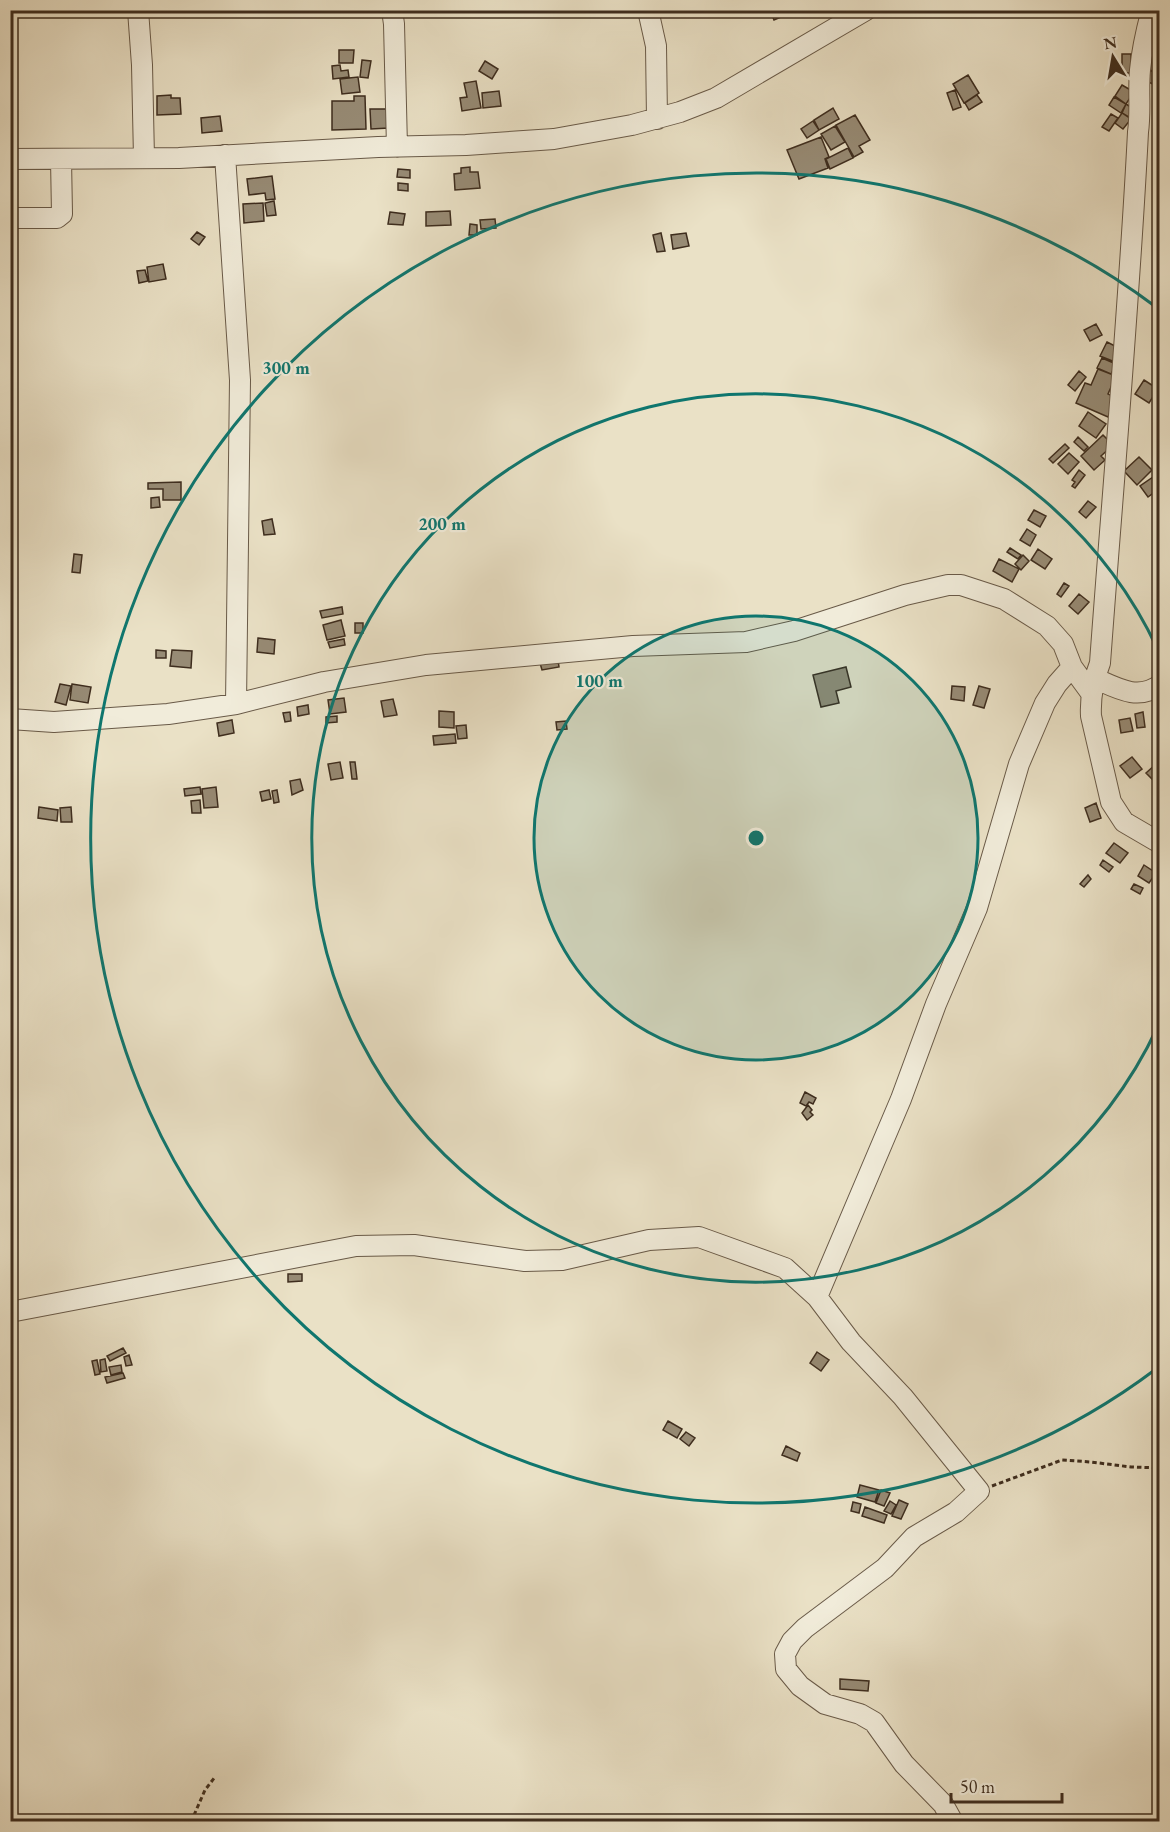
<svg xmlns="http://www.w3.org/2000/svg" width="1170" height="1832" viewBox="0 0 1170 1832" font-family="'EB Garamond',serif">
	<rect width="100%" height="100%" fill="#eae1c6"/>
	<filter id="stains"><feTurbulence type="fractalNoise" baseFrequency=".00333" numOctaves="4"/><feColorMatrix values="0 0 0 0 .2 0 0 0 0 .09 0 0 0 0 .02 0 0 0 .5 -.17"/></filter>
	<radialGradient id="worn" r=".72"><stop offset=".6" stop-color="#630" stop-opacity="0"/><stop offset="1" stop-color="#630" stop-opacity=".3"/></radialGradient>
	<path fill="#978b75" stroke="#3e2d1e" stroke-width="1.5" d="M770,10H797L774,20Z
		M1160,43V65L1149,58Z
		M339,50H354L353,63H339Z
		M1122,54H1131V73H1122Z
		M362,60L371,61L368,78L360,77Z
		M485,61L498,69L492,79L479,71Z
		M340,65L341,71L348,70L349,77L333,79L332,66Z
		M1150,70L1160,74V87L1146,81Z
		M968,75L979,93L964,103L953,84Z
		M358,77L360,92L342,94L340,79Z
		M476,81L481,108L462,111L460,98L467,97L464,83Z
		M1122,85L1134,92L1126,104L1115,96Z
		M955,90L961,107L953,110L947,93Z
		M499,91L501,106L483,108L482,93Z
		M171,95V98H180L181,114L157,115V96Z
		M977,95L982,102L969,110L965,103Z
		M354,96H365L366,129L332,130V101H354Z
		M1114,97L1126,104L1121,113L1109,105Z
		M1126,104L1137,111L1132,119L1122,113Z
		M833,108L839,119L819,130L814,120Z
		M370,109H389V128L371,129Z
		M1122,113L1131,119L1123,129L1115,123Z
		M1111,114L1118,118L1109,131L1102,127Z
		M855,115L870,140L859,146L863,152L854,157L836,125Z
		M220,116L222,131L202,133L201,118Z
		M813,121L819,130L807,138L801,129Z
		M835,126L845,142L831,150L821,134Z
		M821,137L829,157L825,159L828,168L799,179L787,150Z
		M848,148L853,158L830,169L826,159Z
		M470,167V172H478L480,188L455,190L454,174L461,173V168Z
		M398,169L410,170V178L397,177Z
		M272,176L275,199L266,200L265,193L249,195L247,179Z
		M398,183L408,184V191L398,190Z
		M274,201L276,215L267,216L265,203Z
		M263,203L264,221L244,223L243,204Z
		M450,211L451,225L426,226V212Z
		M390,212L405,214L403,225L388,224Z
		M495,219L496,228L481,229L480,220Z
		M470,224L477,225V235H469Z
		M197,232L205,237L199,245L191,239Z
		M661,233L665,251L657,252L653,235Z
		M686,233L689,246L673,249L671,235Z
		M163,264L166,279L149,282L147,267Z
		M145,270L148,281L139,283L137,271Z
		M1096,324L1102,335L1090,341L1084,330Z
		M1107,342L1121,349L1115,362L1100,356Z
		M1102,358L1116,364L1111,374L1097,368Z
		M1098,369L1116,376L1108,394L1116,398L1108,417L1076,403L1085,383L1091,385Z
		M1079,371L1086,377L1075,391L1068,385Z
		M1144,380L1158,389L1149,403L1135,394Z
		M1088,412L1106,424L1096,438L1079,426Z
		M1103,435L1113,445L1101,456L1105,460L1094,470L1081,456Z
		M1078,437L1088,447L1084,451L1074,442Z
		M1065,444L1069,448L1053,463L1049,459Z
		M1069,453L1079,462L1068,474L1058,464Z
		M1139,457L1152,470L1137,485L1124,471Z
		M1079,470L1085,475L1075,488L1072,486L1075,482L1072,480Z
		M1153,477L1160,488L1148,497L1140,486Z
		M181,482V500H163V489H148V483Z
		M159,497L160,507L151,508V498Z
		M1088,501L1096,507L1086,518L1079,512Z
		M1034,510L1046,516L1040,527L1028,520Z
		M272,519L275,534L264,535L262,521Z
		M1027,529L1036,535L1030,546L1020,540Z
		M1010,548L1021,555L1018,559L1007,552Z
		M1038,549L1052,559L1045,569L1031,560Z
		M74,554L82,555L80,573L72,572Z
		M1023,555L1029,561L1021,570L1015,564Z
		M999,559L1019,569L1012,582L993,571Z
		M1064,583L1069,586L1061,597L1057,594Z
		M1079,594L1089,602L1078,614L1069,606Z
		M342,607L343,614L322,618L320,611Z
		M341,620L345,636L327,640L323,625Z
		M355,623H363V633H355Z
		M258,638L275,640L274,654L257,652Z
		M344,639L345,645L330,648L328,642Z
		M156,650L166,651V658H156Z
		M172,650L192,651L191,668L170,666Z
		M558,660L559,667L542,670L540,663Z
		M846,667L851,687L836,691L839,703L821,707L813,675Z
		M60,684L71,686L66,705L55,702Z
		M72,684L91,687L88,703L70,700Z
		M952,686L965,687L964,701L951,699Z
		M979,686L990,689L984,708L973,705Z
		M344,698L346,712L330,714L328,700Z
		M393,699L397,715L384,717L381,701Z
		M308,705L309,714L298,716L297,707Z
		M439,711L454,712V728L439,727Z
		M290,712L291,721L285,722L283,713Z
		M1143,712L1145,727L1137,728L1135,714Z
		M337,716V722L326,723V717Z
		M1130,718L1133,731L1121,733L1119,720Z
		M232,720L234,733L219,736L217,723Z
		M566,721L567,729L557,730L556,722Z
		M466,725L467,738L458,739L456,726Z
		M455,734L456,743L434,745L433,736Z
		M1132,757L1142,769L1130,778L1120,766Z
		M340,762L343,778L331,780L328,764Z
		M350,762H355L357,779H352Z
		M1156,764L1160,768L1159,786L1146,773Z
		M300,779L303,790L292,795L290,781Z
		M200,787L201,794L185,796L184,789Z
		M216,787L218,807L204,808L202,789Z
		M269,790L271,799L262,801L260,792Z
		M277,790L279,802L274,803L272,791Z
		M200,800L201,813H192L191,801Z
		M1096,803L1101,818L1090,822L1085,808Z
		M39,807L58,810L57,821L38,818Z
		M71,807L72,822H61L60,808Z
		M1114,843L1128,853L1120,863L1106,853Z
		M1103,860L1113,867L1109,872L1100,865Z
		M1144,865L1156,873L1149,883L1138,876Z
		M1088,875L1091,879L1084,887L1080,884Z
		M1134,884L1143,888L1140,894L1131,889Z
		M805,1092L816,1098L813,1104L809,1102L806,1106L800,1103Z
		M808,1105L812,1110L810,1112L813,1115L807,1120L802,1113Z
		M288,1274H302V1281L288,1282Z
		M123,1348L126,1353L110,1361L107,1356Z
		M817,1352L829,1360L821,1371L810,1363Z
		M129,1355L132,1365L126,1366L124,1357Z
		M105,1359L107,1371L101,1372L100,1360Z
		M97,1360L100,1374L95,1375L92,1361Z
		M121,1365L122,1372L111,1375L109,1367Z
		M123,1373L125,1378L107,1383L105,1377Z
		M668,1421L682,1429L677,1438L663,1430Z
		M686,1432L695,1438L689,1446L680,1439Z
		M786,1446L800,1453L797,1461L782,1455Z
		M860,1485L879,1490L875,1502L857,1497Z
		M881,1490L890,1493L884,1506L876,1503Z
		M899,1500L908,1504L901,1519L892,1516Z
		M890,1501L896,1505L891,1514L884,1511Z
		M853,1502L861,1504L859,1513L851,1511Z
		M865,1507L887,1515L884,1523L862,1516Z
		M840,1679L869,1681L868,1691L840,1689Z"/>
	<g fill="none" stroke-linecap="round" stroke-linejoin="round">
		<g stroke="#695a48" stroke-width="22">
			<path id="minor" d="M138,10L142,65L144,158
				M392,10L394,24L397,147
				M648,10L656,46L657,119
				M1149,10L1151,13C1146,32 1142,50 1140,70C1138,91 1141,111 1138,132C1129,309 1113,486 1100,663C1093,681 1090,697 1091,716L1111,802L1124,822L1160,843
				M225,155L240,380L236,704
				M10,159L179,158L378,147L466,145L554,139L632,125L680,112L716,98L866,10
				M10,218H57L62,214L61,159
				M1094,678C1117,688 1137,701 1160,685
				M10,719L54,722L168,714L236,704L324,682L426,665L633,646L746,642L794,631L905,595L948,585H961L1004,599L1047,626L1063,644L1072,667L1091,693
				M817,1297L901,1099L936,1004L977,908L1019,764L1045,703L1057,684L1072,667
				M10,1312L356,1246L414,1245L525,1261L562,1260L649,1240L699,1237L785,1268L817,1297L851,1342L903,1397L979,1491L956,1512L914,1537L885,1568L805,1628L792,1641L785,1654L786,1669L800,1686L825,1704L860,1714L874,1722L904,1764L943,1804L953,1822"/>
		</g>
		<path stroke="#3e2d1e" stroke-width="3" stroke-dasharray="4.5 3" stroke-linecap="butt" d="M992,1486L1062,1460L1091,1462L1131,1467L1160,1468
			M191,1822L205,1790L215,1777"/>
		<use href="#minor" stroke="#f1ecda" stroke-width="20"/>
	</g>
	<circle cx="756" cy="838" r="222" fill="#0f766e" fill-opacity=".12"/>
	<g fill="none" stroke="#0f766e" stroke-width="3">
		<circle cx="756" cy="838" r="222"/>
		<path d="M1158 1026A444 444 0 1 1 1158 650"/>
		<path d="M1156 1369A665 665 0 1 1 1156 307"/>
	</g>
	<circle cx="756" cy="838" r="9" fill="#0f766e" stroke="#f1ecda" stroke-width="3"/>
	<g font-size="18" text-anchor="middle" font-weight="bold" fill="#0f766e" stroke="#f1ecda" stroke-width="4.5" stroke-linejoin="round" paint-order="stroke">
		<text x="286" y="374">300 m</text>
		<text x="442" y="530">200 m</text>
		<text x="599" y="687">100 m</text>
	</g>
	<rect width="1170" height="1832" fill="none" stroke="#eae1c6" stroke-width="36"/>
	<rect x="12" y="12" width="1146" height="1808" fill="none" stroke="#3e2d1e" stroke-width="3"/>
	<rect x="18" y="18" width="1134" height="1796" fill="none" stroke="#3e2d1e" stroke-width="1.5"/>
	<g transform="translate(1113 57) rotate(349)" stroke="#f1ecda" stroke-width="4.5" paint-order="stroke">
	<path d="M0-4.5L10 22L0 15L-10 22Z" fill="#3e2d1e"/>
	<text y="-9" font-size="16" font-weight="bold" text-anchor="middle" fill="#3e2d1e">N</text>
	</g>
	<path d="M951 1793v9h111v-9" fill="none" stroke="#3e2d1e" stroke-width="3"/>
	<text x="960" y="1793" font-size="18" fill="#3e2d1e" stroke="#f1ecda" stroke-width="4.5" paint-order="stroke">50 m</text>
	<rect width="100%" height="100%" filter="url(#stains)"/>
	<rect width="100%" height="100%" fill="url(#worn)"/>
</svg>
